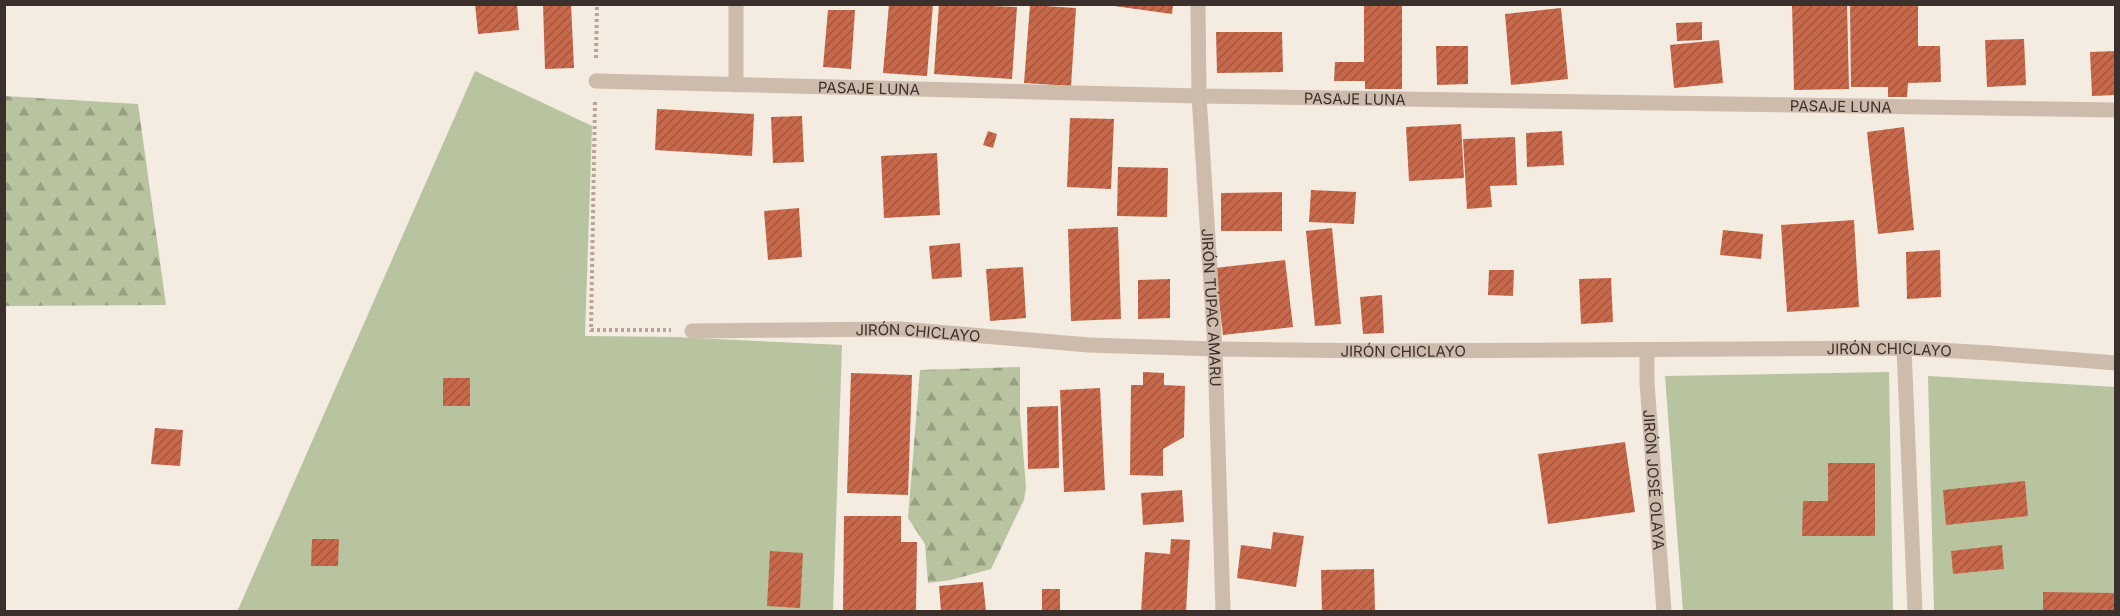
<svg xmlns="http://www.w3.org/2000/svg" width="2120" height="616" viewBox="0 0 2120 616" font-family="Inter,sans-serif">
	<defs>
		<pattern id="forest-firs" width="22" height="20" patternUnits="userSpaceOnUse" patternTransform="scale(1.5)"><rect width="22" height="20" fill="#b8c4a0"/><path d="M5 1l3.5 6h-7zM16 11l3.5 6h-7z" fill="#97a083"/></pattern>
		<pattern id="building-hatch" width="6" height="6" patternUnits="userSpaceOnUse" patternTransform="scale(1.5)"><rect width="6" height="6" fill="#c8694b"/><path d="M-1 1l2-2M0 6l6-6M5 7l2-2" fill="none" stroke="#a4573f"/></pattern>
	</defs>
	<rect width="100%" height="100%" fill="#f4ebe1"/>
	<path fill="#b8c4a0" d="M475,71L592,126L585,336L675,337L842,345L833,611L237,612Z
		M1889,372L1893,611H1683L1665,376Z
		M1928,376L2115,387V611H1934Z"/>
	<path fill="url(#forest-firs)" d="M4,96L138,104L166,305L5,306Z
		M1020,367V414L1026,487L1024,500L991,569L951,580L928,583L925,544L908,518L920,370Z"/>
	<path fill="url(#building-hatch)" d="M475,4H517L519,30L478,34Z
		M543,4H571L574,68L545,69Z
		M889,4H933L927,76L883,73Z
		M939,4L1017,7L1012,79L934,74Z
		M1100,4H1173L1172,14Z
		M1792,4H1847L1849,89L1794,90Z
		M1850,4H1918V46H1940L1941,82L1908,83L1907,97H1888V87H1851Z
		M1030,5L1076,8L1071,86L1024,83Z
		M1364,5H1402V89H1365V81H1334L1335,62H1364Z
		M1561,8L1568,79L1511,85L1505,14Z
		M828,10H855L851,69L823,67Z
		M1702,22V40L1677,41L1676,23Z
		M1216,32H1282L1283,72L1217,73Z
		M2024,39L2026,85L1987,87L1985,40Z
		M1719,40L1723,83L1674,88L1670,45Z
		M1436,46H1468V84L1437,85Z
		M2116,51V95L2092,96L2090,52Z
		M657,109L754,114L752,156L655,150Z
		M802,116L804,162L773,163L771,117Z
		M1070,118L1114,119L1111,189L1067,187Z
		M1461,124L1464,178L1409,181L1406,127Z
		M1904,127L1914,230L1878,234L1867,132Z
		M988,131L997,134L993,148L983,145Z
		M1562,131L1564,165L1527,167L1526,133Z
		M1515,137L1517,185L1490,186L1492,207L1467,209L1463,139Z
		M937,153L940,215L884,218L881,156Z
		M1118,167L1168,168L1167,217L1117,216Z
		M1311,190L1356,192L1354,224L1309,222Z
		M1282,192V231H1221V193Z
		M799,208L802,257L768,260L764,211Z
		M1854,220L1859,307L1787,312L1781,225Z
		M1118,227L1121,319L1071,321L1068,229Z
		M1332,228L1341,324L1315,326L1306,231Z
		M1723,230L1763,234L1761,259L1720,255Z
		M960,243L962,277L932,279L929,246Z
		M1940,250L1941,297L1907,299L1906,252Z
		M1285,260L1293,327L1223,335L1215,268Z
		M1023,267L1026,318L990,321L986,269Z
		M1489,270H1514L1513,296L1488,295Z
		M1611,278L1613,322L1581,324L1579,279Z
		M1170,279V318L1138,319V280Z
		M1382,295L1384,333L1363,334L1360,297Z
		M1143,372L1164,373V385L1185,386L1184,437L1163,449V476L1130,475L1131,385H1143Z
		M851,373L912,375L908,495L847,493Z
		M443,378H470V406H443Z
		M1100,388L1105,490L1064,492L1060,390Z
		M1058,406L1059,468L1028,469L1027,407Z
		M155,428L183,430L180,466L151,464Z
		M1625,442L1635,512L1548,524L1538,454Z
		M1828,463H1875V536H1802L1803,501H1828Z
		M2025,481L2028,516L1946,525L1943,490Z
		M1182,490L1184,522L1143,525L1141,493Z
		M844,516H901V542H917L916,612H843Z
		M1273,532L1304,536L1296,587L1237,578L1241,545L1271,549Z
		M312,539H339L338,566H311Z
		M1171,539L1190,540L1186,612H1141L1145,552L1170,554Z
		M2002,545L2004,569L1953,574L1951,551Z
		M770,551L803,553L800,608L767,606Z
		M1374,569L1375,612H1322L1321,570Z
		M983,582L986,612H941L939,586Z
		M1042,589H1060V612H1042Z
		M2043,592L2116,593V612H2043Z"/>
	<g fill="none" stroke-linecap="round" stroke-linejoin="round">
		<path stroke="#b9a596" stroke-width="4" stroke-dasharray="3 3" stroke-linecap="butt" d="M596,58L597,4
			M595,102L591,330H671"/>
		<g stroke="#cdbbac" stroke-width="15">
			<path d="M736,4V85"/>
			<path id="s1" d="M1198,4L1199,96L1215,349L1223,612"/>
			<path id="s2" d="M596,81L1199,96L2116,110"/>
			<path id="s3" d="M692,331L901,329L1089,345L1215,349L1386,351L1904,348L1990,353L2116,363"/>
			<path d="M1904,348L1915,612"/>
			<path id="s4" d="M1647,350V383L1664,612"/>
		</g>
	</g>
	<g text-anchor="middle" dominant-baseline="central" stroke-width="4.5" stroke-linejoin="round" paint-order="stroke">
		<g font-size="15" fill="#3b302b" stroke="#fbf5ee">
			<text stroke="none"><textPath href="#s2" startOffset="273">PASAJE LUNA</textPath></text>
			<text stroke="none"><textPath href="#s2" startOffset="759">PASAJE LUNA</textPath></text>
			<text stroke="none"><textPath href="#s2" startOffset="1245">PASAJE LUNA</textPath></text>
			<text stroke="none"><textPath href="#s1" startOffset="304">JIRÓN TÚPAC AMARU</textPath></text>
			<text stroke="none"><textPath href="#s3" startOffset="226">JIRÓN CHICLAYO</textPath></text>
			<text stroke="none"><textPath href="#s3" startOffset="1198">JIRÓN CHICLAYO</textPath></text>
			<text stroke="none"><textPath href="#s3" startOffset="712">JIRÓN CHICLAYO</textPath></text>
			<text stroke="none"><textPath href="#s4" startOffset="130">JIRÓN JOSÉ OLAYA</textPath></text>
		</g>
	</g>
	<rect width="2120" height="616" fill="none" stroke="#3b302b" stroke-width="12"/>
</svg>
